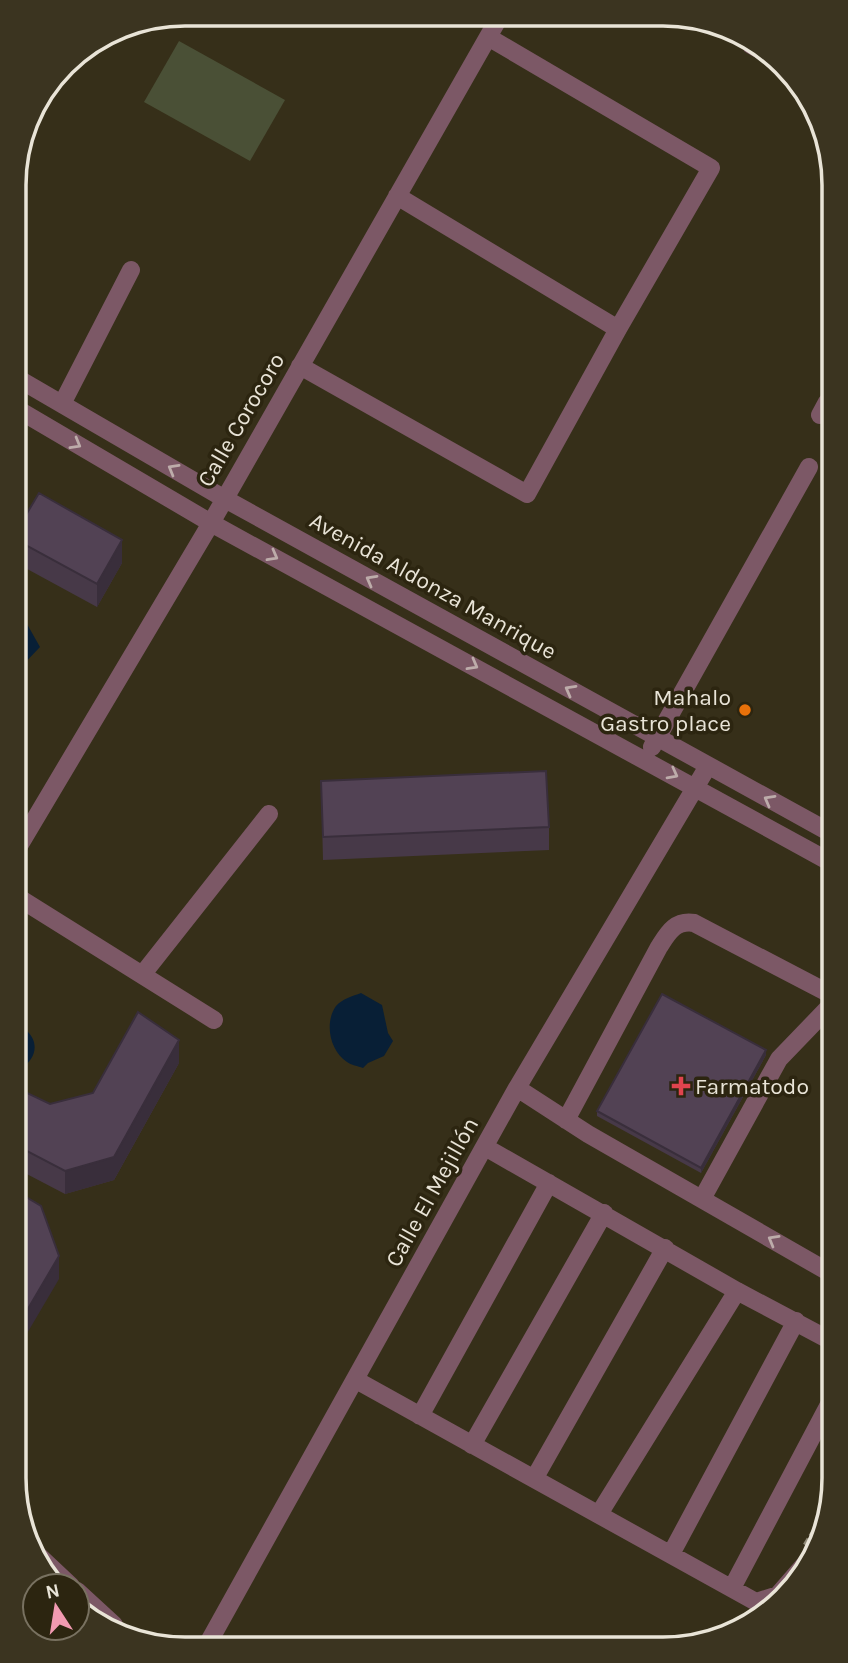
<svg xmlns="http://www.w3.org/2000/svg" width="848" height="1663" viewBox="0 0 848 1663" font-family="Karla,sans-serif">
	<rect width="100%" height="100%" fill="#362f19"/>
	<path fill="#4a5036" d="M179,41L285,100L250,161L144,102Z"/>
	<path fill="#081f36" d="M18,623L27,624L40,647L18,670Z
		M361,993L382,1005L388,1033L393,1041L384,1056L368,1063L363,1068C358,1066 351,1065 347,1062C330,1051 324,1023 336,1006C342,999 353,996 361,993Z
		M20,1026C40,1037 39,1058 20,1069Z"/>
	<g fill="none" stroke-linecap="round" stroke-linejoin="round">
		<path stroke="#8e8876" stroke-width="4.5" stroke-dasharray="7 3.5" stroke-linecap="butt" d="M805,1545L825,1513"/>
		<path stroke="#7c5866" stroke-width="18" d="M751,45L778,60
			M397,196L618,329
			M300,366L527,494L618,329L711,168L488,37
			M17,378L225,499L829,832
			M62,404L131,270
			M17,409L211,523L830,862
			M820,415L827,402
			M652,747L809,467
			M19,846L211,523L500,16
			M19,898L214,1020
			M142,975L269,814
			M517,1088L588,1134L832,1274
			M566,1120L659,947C668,933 675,920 694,923L830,994
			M485,1147L737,1291L833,1342
			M702,1199L779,1059L831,1005
			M356,1380L756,1602L778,1595L805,1564
			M420,1416L549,1183
			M472,1445L604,1213
			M534,1479L665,1248
			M599,1514L737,1291
			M671,1554L796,1321
			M38,1555L71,1586
			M732,1588L833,1397
			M77,1591L114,1625
			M206,1647L517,1088L708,766"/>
	</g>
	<path fill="#473948" d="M17,530L122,563L97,607L18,564Z
		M321,781L549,827V850L323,860Z
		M766,1055L701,1173L597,1116V1111Z
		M179,1063L114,1180L65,1194L21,1171V1090L50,1104L93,1093Z"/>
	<path fill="#392e3b" d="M122,540V563L97,607V584Z
		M179,1040V1063L114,1180L65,1194V1171Z
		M766,1050V1055L701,1173V1168Z
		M59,1256V1279L22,1342V1319Z"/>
	<path fill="#524254" stroke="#392e3b" stroke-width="2" d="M39,493L122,540L97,584L18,541L17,530Z
		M546,771L549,827L323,837L321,781Z
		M662,994L766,1050L701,1168L597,1111Z
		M138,1012L179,1040L114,1157L65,1171L21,1148V1090L50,1104L93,1093Z
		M21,1194L41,1206L59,1256L22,1319Z"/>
	<defs><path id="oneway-chevron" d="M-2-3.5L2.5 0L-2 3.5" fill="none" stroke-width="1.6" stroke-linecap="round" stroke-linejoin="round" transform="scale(1.75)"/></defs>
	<g stroke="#bdacaa">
		<use href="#oneway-chevron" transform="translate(76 444) rotate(30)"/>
		<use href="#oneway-chevron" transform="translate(173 469) rotate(-150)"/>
		<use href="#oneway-chevron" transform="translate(273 556) rotate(29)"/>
		<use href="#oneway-chevron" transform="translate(371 580) rotate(-151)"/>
		<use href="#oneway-chevron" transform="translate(473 665) rotate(29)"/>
		<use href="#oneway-chevron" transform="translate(570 690) rotate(-151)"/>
		<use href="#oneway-chevron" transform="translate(673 774) rotate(28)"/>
		<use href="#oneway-chevron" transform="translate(769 800) rotate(-151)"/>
		<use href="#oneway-chevron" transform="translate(773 1240) rotate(-150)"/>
	</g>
	<circle fill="#e8710a" stroke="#2c2510" stroke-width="2.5" cx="745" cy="710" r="7"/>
	<path fill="#e0444e" stroke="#2c2510" stroke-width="2.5" d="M677.5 1075.5h7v7h7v7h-7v7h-7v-7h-7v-7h7z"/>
	<g text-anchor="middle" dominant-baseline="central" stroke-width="7" stroke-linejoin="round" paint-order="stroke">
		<g font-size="23" fill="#e9e4d7" stroke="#2c2510">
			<text transform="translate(241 420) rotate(-60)">Calle Corocoro</text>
			<text transform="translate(433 586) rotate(29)">Avenida Aldonza Manrique</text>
			<text transform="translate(432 1192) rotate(-61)">Calle El Mejillón</text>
		</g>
		<g font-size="23" fill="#e9e4d7" stroke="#2c2510" text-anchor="end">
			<text x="731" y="697">Mahalo<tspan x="731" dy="26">Gastro place</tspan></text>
			<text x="695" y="1086" text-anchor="start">Farmatodo</text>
		</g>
	</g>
	<path d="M0 0H848V1663H0ZM185 26H663A159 159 0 0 1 822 185V1478A159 159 0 0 1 663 1637H185A159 159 0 0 1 26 1478V185A159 159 0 0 1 185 26Z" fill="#3b3420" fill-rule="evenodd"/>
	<path fill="none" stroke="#e9e4d7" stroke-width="3.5" d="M185 26H663A159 159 0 0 1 822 185V1478A159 159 0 0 1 663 1637H185A159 159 0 0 1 26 1478V185A159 159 0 0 1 185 26Z"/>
	<g transform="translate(56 1607) rotate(348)"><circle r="33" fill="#2c2510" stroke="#787160" stroke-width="2"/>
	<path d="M0-5L12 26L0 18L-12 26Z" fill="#f19ab1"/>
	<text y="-10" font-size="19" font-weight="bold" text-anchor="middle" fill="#e9e4d7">N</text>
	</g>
</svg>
